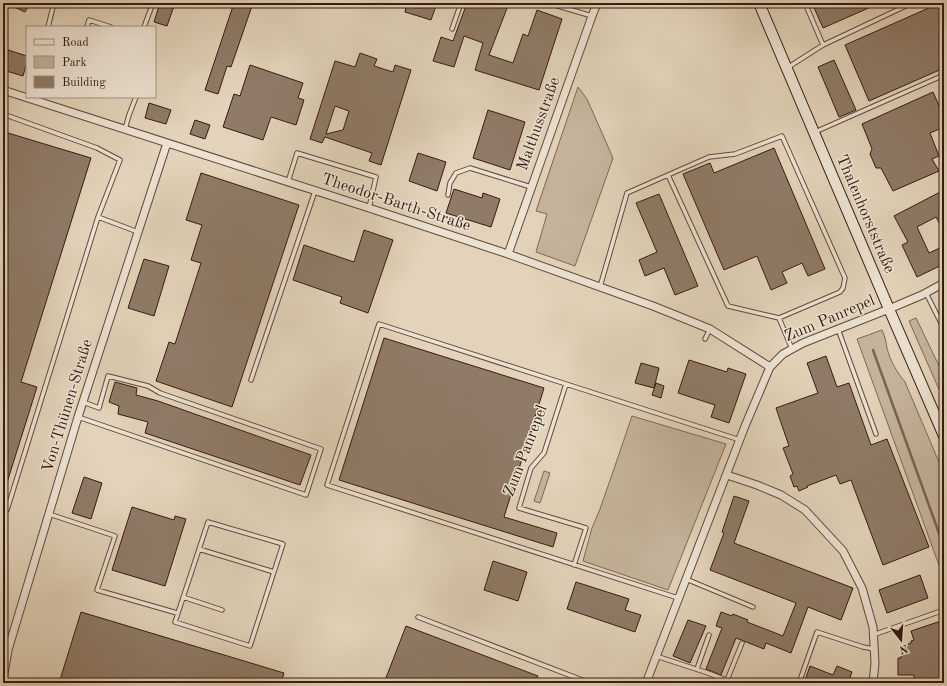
<svg xmlns="http://www.w3.org/2000/svg" width="947" height="686" viewBox="0 0 947 686" font-family="'Old Standard TT',serif">
	<rect width="100%" height="100%" fill="#e2d3ba"/>
	<filter id="stains"><feTurbulence type="fractalNoise" baseFrequency=".005" numOctaves="4"/><feColorMatrix values="0 0 0 0 .2 0 0 0 0 .09 0 0 0 0 .02 0 0 0 .5 -.17"/></filter>
	<radialGradient id="worn" r=".72"><stop offset=".6" stop-color="#630" stop-opacity="0"/><stop offset="1" stop-color="#630" stop-opacity=".3"/></radialGradient>
	<path fill="#c5b49d" stroke="#7e6856" d="M578,87L587,99L613,158L575,266L536,252L547,214L536,211Z
		M916,318L944,376V401L909,321Z
		M882,330C885,336 886,342 887,348C890,361 897,372 905,382L944,474V579L857,339Z
		M632,416L726,444L668,590L583,561L592,528L600,509L616,463Z
		M544,471L550,473L540,503L534,501Z"/>
	<g fill="none" stroke-linecap="round" stroke-linejoin="round">
		<path stroke="#7a6453" stroke-width="2.5" d="M873,350L944,547"/>
	</g>
	<path fill="#8f7b68" stroke="#361b10" fill-rule="evenodd" d="M6,3H30L25,12Z
		M160,3H175L167,26L154,22Z
		M234,3H253L231,67L227,66L218,94L205,90Z
		M407,3H437L431,20L405,12Z
		M467,3H509L489,55L513,63L523,34L528,36L537,10L562,19L539,90L475,70L483,43L464,36L454,67L433,61L441,37L453,41Z
		M812,3H880L823,28Z
		M940,3H944V68L869,101L845,45Z
		M5,49L27,56V62L23,76L3,70V56Z
		M360,53L377,59L374,66L393,72L395,65L411,70L381,165L369,161L372,153L325,137L322,143L310,139L335,61L355,67ZM335,106L349,111L343,130L326,134Z
		M834,60L856,110L839,117L818,67Z
		M250,65L303,83L298,98L304,100L296,125L271,117L263,140L223,127L234,94L240,96Z
		M933,92L944,117V127L930,133L939,156L932,159L939,171L893,191L881,168H876L870,154L872,149L862,124Z
		M149,103L171,110L166,124L145,118Z
		M488,110L525,122L510,170L473,158Z
		M195,120L210,125L205,139L190,134Z
		M8,133L91,158L21,382L37,387L5,489H3V149Z
		M774,148L825,269L808,276L802,263L782,272L787,283L771,290L757,256L724,270L683,174L710,163L714,173Z
		M418,153L446,162L437,191L409,181Z
		M201,173L299,205L232,407L156,381L169,342L175,344L201,263L191,260L202,225L186,220Z
		M454,189L482,198L483,193L500,199L491,227L446,213Z
		M944,190V232L936,217L917,227L929,253L944,246V264L917,277L902,245L908,242L894,216Z
		M659,194L698,286L675,295L664,268L645,276L639,260L657,252L636,203Z
		M364,230L393,240L368,313L340,303L342,297L293,280L304,245L354,262Z
		M144,259L169,266L154,316L128,308Z
		M384,338L544,388L504,517L557,533L553,547L339,480Z
		M826,356L837,387L849,383L871,445L887,439L929,547L883,565L851,480L840,484L836,475L807,486L808,487L799,491L797,486L794,487L790,476L793,474L783,448L789,446L776,408L818,393L807,363Z
		M689,360L727,372L728,368L746,374L729,423L711,417L715,405L678,393Z
		M641,363L659,368L654,388L635,383Z
		M115,382L137,388L136,395L158,401L311,455L300,485L145,433L148,422L118,414L119,406L109,402Z
		M656,383L664,386L661,398L652,395Z
		M84,477L102,483L91,519L72,513Z
		M734,496L749,501L734,543L853,588L841,620L808,607L791,653L766,643L764,649L736,638L721,675L706,669L722,628L716,626L721,612L732,616L733,614L748,620L747,622L783,636L796,603L710,570L724,533L722,532Z
		M132,507L174,520L175,516L186,519L165,586L112,570Z
		M493,561L527,572L518,601L484,590Z
		M920,575L928,598L887,613L879,590Z
		M576,582L629,599L625,610L641,615L635,632L567,609Z
		M81,612L284,673L281,683H59Z
		M688,620L706,626L690,663L673,656Z
		M944,620V683H914V675H898V658H901V647L911,643V641L914,640L911,631Z
		M406,626L538,676L535,683H384Z
		M810,666L833,675L837,666L852,672L848,683H804Z"/>
	<g fill="none" stroke-linecap="round" stroke-linejoin="round">
		<g stroke="#61493a" stroke-width="5.5">
			<path id="lane" d="M548,3L592,16
				M590,3L596,6
				M805,3L823,45
				M48,27L54,3
				M87,27L89,20L111,27
				M144,27L153,3
				M452,29L461,3
				M787,68L823,45L912,3
				M3,114L97,148L120,160L98,217
				M125,129L129,115L136,97
				M815,132L944,75
				M288,182L297,153L376,177L369,208
				M448,195L450,183L456,173L470,168L531,187
				M600,287L627,193L668,175
				M926,293L944,329
				M779,318L728,306L668,175L709,157L735,154L782,136L845,278L843,288L840,292L779,318L792,349
				M838,329L876,434
				M705,339L710,329
				M251,380L315,191
				M566,384L379,324L327,485L678,598
				M78,417L306,495L321,449L160,393L148,386L108,376L99,408L83,402
				M3,512L7,510L98,217L138,232
				M49,514L115,536L97,590L177,613
				M208,522L283,544L250,646L175,622Z
				M199,549L274,572
				M574,565L586,528L519,508L531,468L544,453L566,384L740,440
				M686,579L753,607
				M183,597L222,610
				M418,617L590,683
				M873,635L944,610
				M656,656L708,673L734,683
				M697,669L709,635
				M727,680L742,643
				M799,683L817,632L863,647L874,649"/>
		</g>
		<g stroke="#61493a" stroke-width="9">
			<path id="street" d="M3,90L369,208L508,254L653,306L710,329L770,367
				M508,254L592,16L596,6L598,3
				M727,475L757,485L781,495L805,510L843,551L862,588L873,627L875,663L873,683
				M3,680L8,650L78,417L167,143
				M646,683L745,426L770,367L783,354L803,343L889,309L922,295L944,283"/>
		</g>
		<g stroke="#361b10" stroke-width="12">
			<path id="secondary" d="M759,3L770,29L889,309L944,436"/>
		</g>
		<use href="#lane" stroke="#ece2d2" stroke-width="3.5"/>
		<use href="#street" stroke="#ece2d2" stroke-width="7"/>
		<use href="#secondary" stroke="#ece2d2" stroke-width="10"/>
	</g>
	<g text-anchor="middle" dominant-baseline="central" stroke-width="3" stroke-linejoin="round" paint-order="stroke">
		<g font-size="16" fill="#361b10" stroke="#ece2d2">
			<text transform="translate(539 124) rotate(-70)">Malthusstraße</text>
			<text transform="translate(396 203) rotate(18)">Theodor-Barth-Straße</text>
			<text transform="translate(865 214) rotate(67)">Thalenhorststraße</text>
			<text transform="translate(830 319) rotate(-23)">Zum Panrepel</text>
			<text transform="translate(68 406) rotate(-73)">Von-Thünen-Straße</text>
			<text transform="translate(526 451) rotate(-69)">Zum Panrepel</text>
		</g>
	</g>
	<rect width="947" height="686" fill="none" stroke="#e2d3ba" stroke-width="16"/>
	<rect x="4" y="4" width="939" height="678" fill="none" stroke="#361b10" stroke-width="2"/>
	<rect x="8" y="8" width="931" height="670" fill="none" stroke="#361b10"/>
	<rect x="26" y="26" width="130" height="72" fill="#ece2d2" stroke="#a39284"/>
	<rect x="34" y="39" width="20" height="6" fill="#ece2d2" stroke="#a39284"/>
	<text x="62" y="46" font-size="12" fill="#361b10">Road</text>
	<rect x="34" y="56" width="20" height="12" fill="#c5b49d" stroke="#a39284"/>
	<text x="62" y="66" font-size="12" fill="#361b10">Park</text>
	<rect x="34" y="76" width="20" height="12" fill="#8f7b68" stroke="#a39284"/>
	<text x="62" y="86" font-size="12" fill="#361b10">Building</text>
	<g transform="translate(901 640) rotate(163)" stroke="#ece2d2" stroke-width="3" paint-order="stroke">
	<path d="M0-3L7 15L0 10L-7 15Z" fill="#361b10"/>
	<text y="-6" font-size="11" font-weight="bold" text-anchor="middle" fill="#361b10">N</text>
	</g>
	<rect width="100%" height="100%" filter="url(#stains)"/>
	<rect width="100%" height="100%" fill="url(#worn)"/>
</svg>
